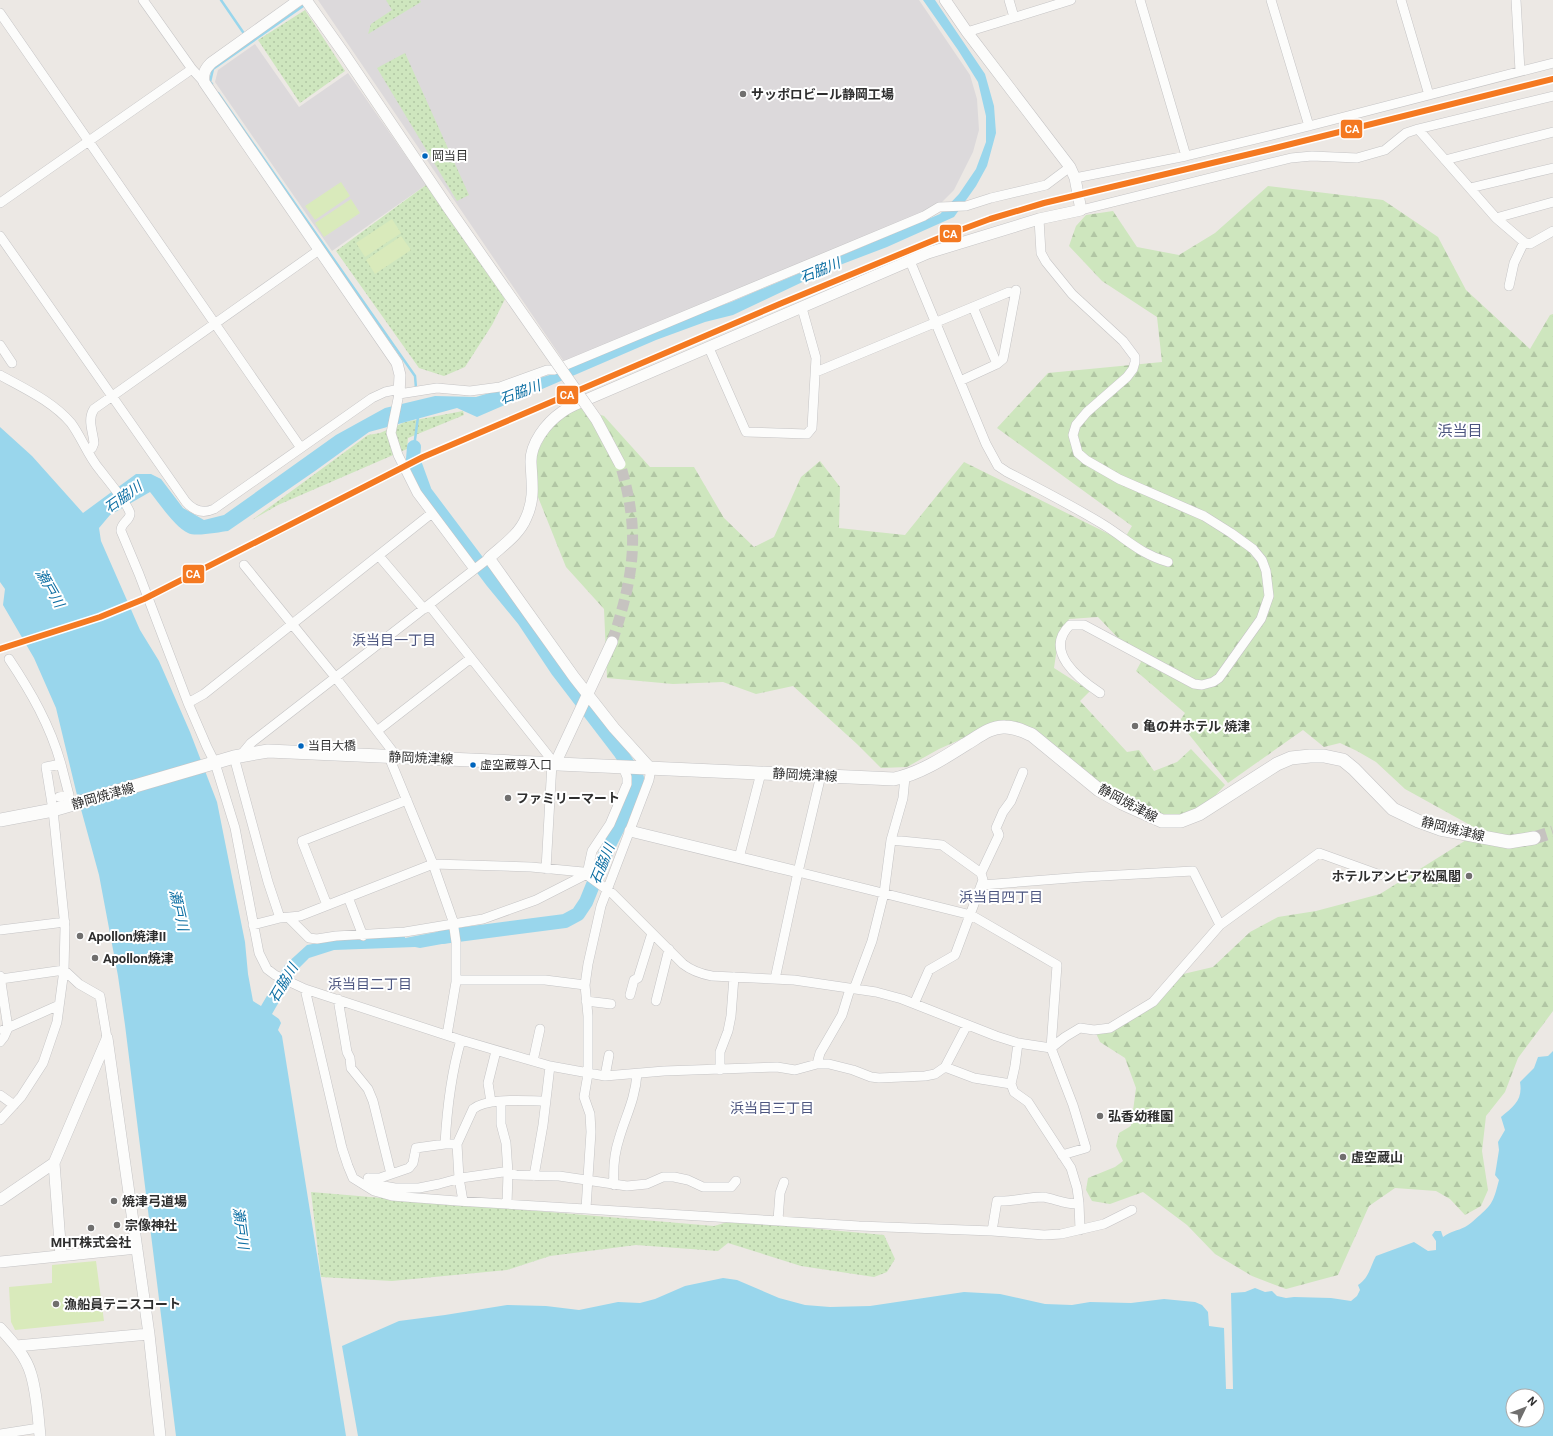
<svg xmlns="http://www.w3.org/2000/svg" width="1553" height="1436" viewBox="0 0 1553 1436" font-family="Roboto,'Noto Sans JP',sans-serif">
	<defs>
		<pattern id="grass-dots" width="8" height="8" patternUnits="userSpaceOnUse"><rect width="8" height="8" fill="#cee6be"/><path d="M2 2h.1M6 6h.1" fill="none" stroke="#b1c6a4" stroke-width="1.8" stroke-linecap="round"/></pattern>
		<pattern id="forest-firs" width="22" height="20" patternUnits="userSpaceOnUse"><rect width="22" height="20" fill="#cee6be"/><path d="M5 1l3.5 6h-7zM16 11l3.5 6h-7z" fill="#b1c6a4"/></pattern>
	</defs>
	<rect width="100%" height="100%" fill="#ece8e4"/>
	<path fill="#dcd9db" d="M318,0H919L970,75L977,99L979,130L973,152L954,190L942,202L922,214L565,363Z
		M255,44L299,107L348,73L426,185L332,251L215,82L218,70Z"/>
	<path fill="url(#grass-dots)" d="M386,0H420L421,2L368,34L371,24L392,10Z
		M305,10L345,71L300,103L258,40Z
		M405,53L469,195L457,201L377,68Z
		M426,185L505,299L492,325L465,367L444,376L419,368L336,251Z
		M463,411L464,415L408,438L407,449L278,505L252,520L368,435L380,433L405,422Z
		M311,1192L714,1226L731,1221L884,1235L895,1259L887,1272L874,1277L801,1266L728,1243L718,1251L636,1245L550,1256L507,1270L392,1281L321,1277Z"/>
	<path fill="url(#forest-firs)" d="M1268,186L1383,200L1438,237L1466,290L1530,349L1550,315L1553,314V1011L1518,1058L1505,1092L1486,1116L1482,1151L1488,1190L1481,1206L1465,1215L1450,1199L1436,1191L1395,1188L1369,1206L1338,1275L1286,1289L1252,1276L1215,1254L1187,1225L1143,1192L1110,1204L1092,1201L1086,1190L1088,1178L1115,1167L1123,1161L1116,1146L1119,1133L1131,1126L1136,1088L1125,1058L1100,1042L1096,1033L1127,1022L1179,975L1213,967L1250,932L1278,917L1316,911L1380,894L1463,842L1479,830L1405,789L1376,762L1357,751L1340,743L1324,747L1303,730L1228,783L1179,722L1185,713L1136,671L1141,662L1098,617L1069,619L1058,641L1054,668L1090,691L1080,701L1127,752L1139,750L1154,771L1177,762L1191,749L1225,785L1203,809L1176,819L1119,798L1081,770L998,723L939,749L907,767L881,768L857,744L793,686L756,694L723,682L673,684L607,678L604,609L566,567L536,492L537,453L547,433L558,417L580,408L604,416L650,467H694L724,518L754,547L774,537L801,477L820,461L840,487L839,528L905,535L964,462L1123,541L1132,526L997,428L1048,373L1162,362L1157,317L1102,281L1069,246L1076,226L1086,215L1113,211L1137,247L1179,255L1215,233Z"/>
	<path fill="#d9eabb" d="M341,182L350,196L315,220L305,206Z
		M351,199L360,213L324,237L315,223Z
		M392,219L401,233L365,257L356,243Z
		M401,236L411,250L375,274L366,260Z
		M96,1261L104,1321L15,1330L11,1322L9,1287L52,1283V1265Z"/>
	<path fill="#99d6ec" fill-rule="evenodd" d="M923,0H935L985,74L994,106L996,133L987,166L976,186L954,217L887,247L832,268L733,315L705,322L656,340L477,417L457,408L369,432L315,471L228,531C220,532 195,537 188,533C175,527 159,503 150,492L110,515L99,528L101,541L140,630L159,661L190,732L217,802L245,942L248,974L253,1001L261,1006L285,965L307,945L329,941L405,935V938L452,929L453,942L420,948L415,947L334,950L309,958L298,969L272,1014L279,1019L281,1023L278,1030L282,1036L346,1436H176L125,1025L118,976L99,875L76,791L56,708L34,658L3,605L5,589L0,582V427L32,456L83,513L136,474H151L161,479L183,508L204,520L224,515L336,435L385,408L435,396L476,397L553,374L689,317L731,302L940,214L959,194L976,169L986,142V116L978,82L958,50Z
		M1553,1051V1436H358L342,1346L399,1321L445,1315L507,1305L546,1306L579,1310L618,1302L640,1303L655,1299L685,1286L723,1278L737,1280L779,1298L805,1305L830,1307L870,1306L964,1292L1000,1294L1045,1304L1072,1305L1090,1302L1131,1303L1164,1299L1195,1302L1202,1305L1208,1312L1209,1326L1224,1328L1226,1389H1233L1231,1293L1245,1292L1255,1288L1265,1292L1272,1291L1277,1296L1286,1298L1294,1297L1331,1298L1351,1301L1357,1296L1360,1290L1358,1285C1369,1278 1370,1267 1376,1256L1414,1242L1428,1251L1436,1250V1241L1432,1235L1435,1231H1441L1443,1237C1451,1231 1457,1231 1465,1227C1472,1223 1475,1219 1480,1215C1494,1203 1494,1198 1499,1180L1495,1175L1499,1150L1498,1142L1505,1130L1501,1117C1514,1106 1523,1100 1520,1082L1534,1068L1538,1057L1548,1056ZM1513,1396H1537V1420H1513Z"/>
	<g fill="none" stroke-linecap="round" stroke-linejoin="round">
		<path stroke="#99d6ec" stroke-width="2.5" d="M221,0L245,35
			M212,84L210,82L213,69L306,4
			M218,93L415,376L416,388
			M414,447L418,417"/>
		<path stroke="#99d6ec" stroke-width="14" d="M414,447L413,459L425,492L492,581L524,620L558,671L620,752L637,778L635,794L610,843L586,902L578,914L565,921L442,937"/>
		<path stroke="#c6c3c0" stroke-width="11" stroke-dasharray="11 5.5" stroke-linecap="butt" d="M612,642C634,576 641,532 620,464"/>
		<path stroke="#c6c3c0" stroke-width="13" stroke-dasharray="13 6" stroke-linecap="butt" d="M1534,838L1553,832"/>
		<g stroke="#c5c4c5" stroke-width="10">
			<path id="minor" d="M143,0L192,69L204,82
				M1009,0L1014,17
				M1140,0L1186,156
				M1271,0L1309,126
				M1401,0L1429,95
				M1516,0L1520,71
				M0,13L301,448
				M967,32L1071,0
				M1418,129L1496,218L1524,242L1530,244L1553,231
				M1445,160L1553,132
				M1075,178L1186,156L1309,126L1553,63
				M1470,188L1553,168
				M0,203L192,69
				M1081,210L1291,158L1312,156L1357,158L1385,150L1406,133L1418,129L1553,96
				M1496,218L1553,202
				M1039,219L1041,253L1046,262L1072,294L1123,341L1135,357V362L1133,369L1127,377L1087,412L1076,425L1073,435L1078,453L1086,460L1119,479L1204,516L1231,533L1253,549L1262,560L1266,571L1269,596L1261,619L1219,678L1213,682L1202,685L1194,684L1084,625H1070C1043,651 1079,679 1100,693
				M0,236L186,502C194,511 203,514 214,509L372,398L385,392L400,389
				M910,261L986,444L998,466L1007,472C1040,489 1073,506 1104,525C1128,540 1140,554 1168,562
				M1509,286L1514,263L1524,242
				M973,307L997,364
				M0,345L12,363
				M709,348L746,432L807,434L812,428L816,358L802,308
				M816,372L1009,292
				M0,375C25,389 52,401 71,423C82,438 88,456 100,470C106,478 128,504 130,513C131,520 120,523 121,531L139,574L188,703L207,747L215,763L235,828L259,953L267,969L275,975L305,989L461,1040L550,1066L605,1076L664,1071L777,1067L795,1070L817,1064H829L853,1070L871,1077L879,1078L925,1076L935,1074L945,1067L967,1025
				M960,381L997,364L1003,359L1016,290
				M87,450L92,448L94,443C93,431 87,420 94,409L319,250
				M379,556L424,609
				M244,565L336,678L397,757
				M474,569L417,493L398,455L391,433L399,394L437,388L470,391L500,387L547,370H554L924,216L939,207L966,206L991,198L1046,185L1070,167
				M429,605L555,764
				M188,703L204,694L432,513
				M377,731L471,658
				M241,755L251,743L489,558
				M234,757L268,882L280,918
				M389,757L433,864L453,921L456,942V982L447,1035
				M59,797L69,795L61,764
				M891,840L942,845L981,873L983,880L955,955L929,970L914,1004
				M739,858L761,773
				M546,869L552,763
				M981,873L999,835L996,828L1003,812L1011,801L1023,772
				M587,874L592,851L610,824L627,784V777L623,767
				M982,885L1083,877L1193,871L1220,925
				M348,897L363,936
				M327,905L302,841L407,800
				M289,918L309,938L317,939L336,936L405,932L483,919L536,900L587,874
				M253,925L280,918L300,916L433,864L531,867L583,872L613,894L683,964C692,971 701,974 712,976L794,980L876,992L902,999L996,1036L1018,1043L1051,1048L1057,965L971,915L798,872
				M0,930L65,922
				M0,976L8,1028L4,1037L0,1042
				M1,979L64,970L79,984L100,996L107,1038
				M775,979L798,872L821,775
				M456,980H545L585,985
				M305,989L342,1148L348,1166L353,1178L374,1191L392,1196L457,1201L859,1226L992,1231L1044,1235L1061,1234L1104,1224L1132,1210
				M854,989L872,941L884,893L891,840L903,798L905,777
				M630,995L634,980L638,978L652,933
				M338,999L347,1052L350,1058L351,1068L368,1089L373,1101L391,1174
				M586,1001L611,1004
				M656,1001L669,949
				M3,1030L59,1005
				M533,1061L540,1029
				M817,1064L820,1053L842,1015L850,989
				M945,1067L974,1078L1011,1084
				M720,1070V1052L728,1031L731,1016L734,977
				M605,1076L609,1055
				M0,1095L14,1105
				M491,1102L488,1083L496,1051
				M501,1102V1124L506,1143L508,1173L507,1204
				M0,1120L21,1097L43,1063L57,1022L64,970L65,927L53,810L46,767L61,764C50,725 31,692 9,659
				M457,1144H445C447,1108 451,1074 461,1040
				M1062,1155L1086,1148L1073,1105L1051,1048L1065,1037L1080,1028L1094,1030L1110,1028L1153,1002L1220,925L1319,853L1380,875
				M534,1176L543,1125L550,1066
				M368,1178L378,1185L395,1188H419L439,1184L461,1178L503,1172L516,1175L559,1176L627,1186L647,1184L663,1177H674L688,1180L703,1187H731L736,1181
				M369,1178H380L409,1168L413,1163L416,1148L445,1144
				M614,1185C613,1169 614,1154 619,1139C626,1115 635,1100 637,1074
				M463,1201L459,1178L457,1144L473,1109C487,1097 527,1101 545,1101
				M1079,1203L1080,1230
				M586,1208L591,1132L590,1114L584,1097L588,1074V1016L585,985L588,964L601,906L649,780L651,769
				M778,1220L780,1193L784,1182
				M992,1231L997,1201C1013,1202 1027,1197 1042,1197C1054,1198 1067,1206 1079,1203L1077,1188L1071,1168L1028,1102L1014,1092L1011,1084L1015,1066L1018,1043
				M0,1434L39,1428"/>
		</g>
		<g stroke="#c5c4c5" stroke-width="12">
			<path id="tertiary" d="M299,0L211,63C205,69 203,73 204,82L397,363L400,375L399,394
				M306,0L345,55L447,206
				M555,764L612,642
				M651,769L614,728L574,677L489,558C502,546 519,535 526,518C535,499 532,483 531,463C530,444 546,423 562,412C567,408 574,405 581,402L928,253L1039,219L1081,210L1075,178L1070,167L967,32L945,0
				M630,831L798,872
				M107,1038L149,1334L160,1436
				M54,1163L61,1256
				M0,1200L54,1163L107,1039
				M0,1262L137,1248
				M0,1328C12,1341 26,1356 31,1374C37,1394 38,1416 40,1436
				M16,1346L149,1334"/>
		</g>
		<g stroke="#c5c4c5" stroke-width="14">
			<path id="secondary" d="M0,820L53,810L234,757L268,751L894,779C919,774 944,758 966,744C978,737 991,726 1005,727C1015,727 1023,731 1032,735L1099,790L1122,803L1162,821H1181L1199,814L1277,764L1291,758L1310,756H1324L1343,760L1354,769L1393,809L1418,821L1440,829L1509,842L1534,838"/>
		</g>
		<use href="#minor" stroke="#fcfcfb" stroke-width="9"/>
		<use href="#tertiary" stroke="#fcfcfb" stroke-width="11"/>
		<use href="#secondary" stroke="#fcfcfb" stroke-width="13"/>
		<g stroke="#c5c4c5" stroke-width="12" stroke-linecap="butt">
			<path id="tertiary-bridge" d="M447,206L596,419L620,464"/>
		</g>
		<use href="#tertiary-bridge" stroke="#fcfcfb" stroke-width="11"/>
		<g stroke="#fff" stroke-width="9">
			<path id="rail-1" d="M0,649L100,617L144,599L423,457L782,303L939,238L990,219L1044,203L1271,149L1553,79"/>
		</g>
		<use href="#rail-1" stroke="#f47921" stroke-width="6"/>
	</g>
	<g fill="#706f6e" stroke="#fff" stroke-width="1.5">
		<circle cx="743" cy="94" r="4"/>
		<circle cx="1135" cy="726" r="4"/>
		<circle cx="508" cy="798" r="4"/>
		<circle cx="1469" cy="876" r="4"/>
		<circle cx="80" cy="936" r="4"/>
		<circle cx="95" cy="958" r="4"/>
		<circle cx="1100" cy="1116" r="4"/>
		<circle cx="1343" cy="1157" r="4"/>
		<circle cx="114" cy="1201" r="4"/>
		<circle cx="117" cy="1225" r="4"/>
		<circle cx="91" cy="1228" r="4"/>
		<circle cx="56" cy="1304" r="4"/>
	</g>
	<g fill="#0065bd" stroke="#fff" stroke-width="1.5">
		<circle cx="425" cy="156" r="3.5"/>
		<circle cx="301" cy="746" r="3.5"/>
		<circle cx="473" cy="765" r="3.5"/>
	</g>
	<g text-anchor="middle" dominant-baseline="central" stroke-width="4" stroke-linejoin="round" paint-order="stroke">
		<g font-size="12" fill="#2e2e2e" stroke="#fff" text-anchor="start">
			<text x="432" y="156">岡当目</text>
			<text x="308" y="746">当目大橋</text>
			<text x="480" y="765">虚空蔵尊入口</text>
		</g>
		<g font-size="13" font-weight="bold" fill="#2e2e2e" stroke="#fff" text-anchor="start">
			<text x="751" y="94">サッポロビール静岡工場</text>
			<text x="1143" y="726">亀の井ホテル 焼津</text>
			<text x="516" y="798">ファミリーマート</text>
			<text x="1461" y="876" text-anchor="end">ホテルアンビア松風閣</text>
			<text x="88" y="936">Apollon焼津II</text>
			<text x="103" y="958">Apollon焼津</text>
			<text x="1108" y="1116">弘香幼稚園</text>
			<text x="1351" y="1157">虚空蔵山</text>
			<text x="122" y="1201">焼津弓道場</text>
			<text x="125" y="1225">宗像神社</text>
			<text x="91" y="1242" text-anchor="middle">MHT株式会社</text>
			<text x="64" y="1304">漁船員テニスコート</text>
		</g>
		<g font-size="13" fill="#2e2e2e" stroke="#fff">
			<text transform="translate(421 758) rotate(2)">静岡焼津線</text>
			<text transform="translate(805 775) rotate(3)">静岡焼津線</text>
			<text transform="translate(103 796) rotate(-16)">静岡焼津線</text>
			<text transform="translate(1128 803) rotate(28)">静岡焼津線</text>
			<text transform="translate(1453 829) rotate(14)">静岡焼津線</text>
		</g>
		<g font-size="14" font-style="italic" fill="#0d6fa3" stroke="#fff">
			<text transform="translate(820 270) rotate(-22)">石脇川</text>
			<text transform="translate(520 392) rotate(-20)">石脇川</text>
			<text transform="translate(123 497) rotate(-35)">石脇川</text>
			<text transform="translate(50 588) rotate(60)">瀬戸川</text>
			<text transform="translate(602 864) rotate(-68)">石脇川</text>
			<text transform="translate(179 910) rotate(77)">瀬戸川</text>
			<text transform="translate(283 983) rotate(-59)">石脇川</text>
			<text transform="translate(241 1228) rotate(82)">瀬戸川</text>
		</g>
		<g font-size="14" fill="#4d5680" stroke="#fff">
			<text x="394" y="640">浜当目一丁目</text>
			<text x="1001" y="897">浜当目四丁目</text>
			<text x="370" y="984">浜当目二丁目</text>
			<text x="772" y="1108">浜当目三丁目</text>
		</g>
		<g font-size="15" fill="#4d5680" stroke="#fff">
			<text x="1460" y="431">浜当目</text>
		</g>
	</g>
	<g stroke="#fff" stroke-width="1.5">
		<rect x="1340" y="119" width="23" height="20" rx="4" fill="#f47921"/>
		<rect x="939" y="224" width="23" height="19" rx="4" fill="#f47921"/>
		<rect x="556" y="385" width="23" height="20" rx="4" fill="#f47921"/>
		<rect x="182" y="564" width="23" height="20" rx="4" fill="#f47921"/>
	</g>
	<g font-size="11" text-anchor="middle" font-weight="bold" fill="#fff">
		<text x="1352" y="133">CA</text>
		<text x="950" y="238">CA</text>
		<text x="567" y="399">CA</text>
		<text x="193" y="578">CA</text>
	</g>
	<g transform="translate(1525 1408) rotate(47)"><circle r="19" fill="#ffffff" stroke="#ababab"/>
	<path d="M0-3L7 15L0 10L-7 15Z" fill="#706f6e"/>
	<text y="-6" font-size="11" font-weight="bold" text-anchor="middle" fill="#2e2e2e">N</text>
	</g>
</svg>
